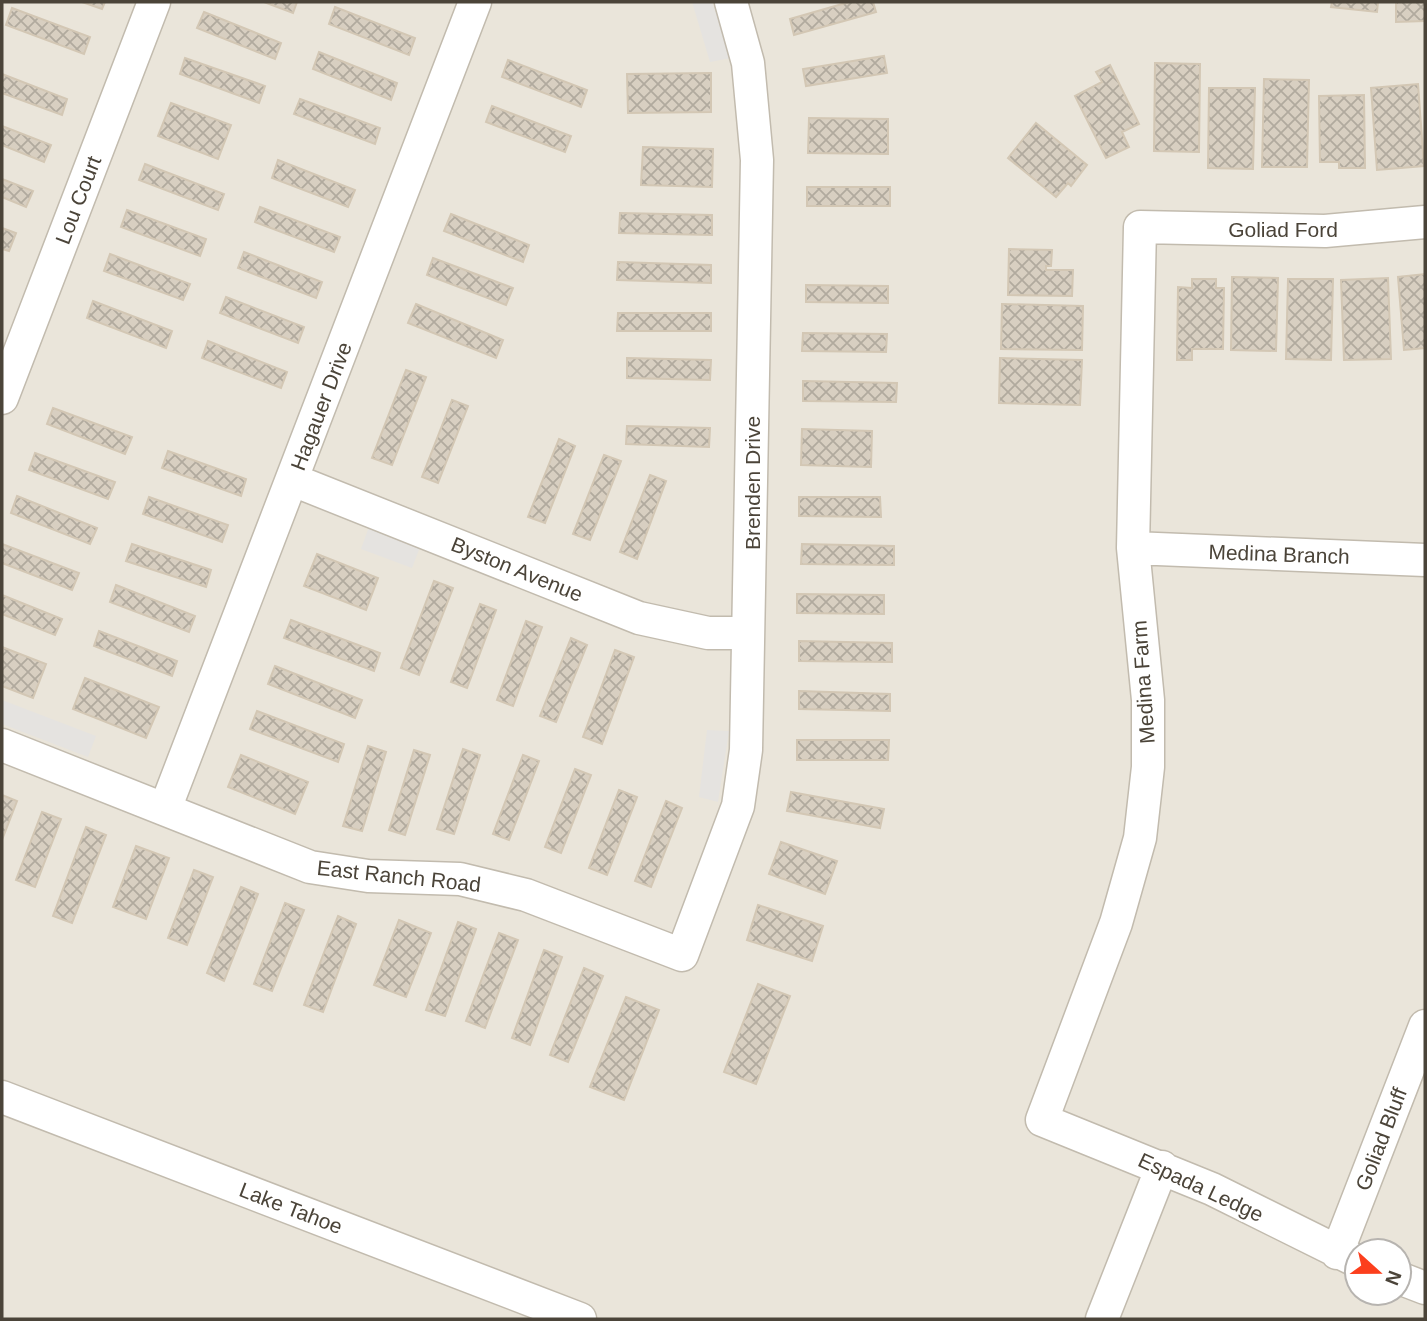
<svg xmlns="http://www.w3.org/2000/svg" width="1427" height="1321" viewBox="0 0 1427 1321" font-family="Helvetica,sans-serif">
	<defs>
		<pattern id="building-cross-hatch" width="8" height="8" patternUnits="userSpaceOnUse" patternTransform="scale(1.75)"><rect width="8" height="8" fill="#d8cfc1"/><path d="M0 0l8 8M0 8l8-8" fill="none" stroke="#b1aa9e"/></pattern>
	</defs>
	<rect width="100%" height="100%" fill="#f6f3ec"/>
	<path fill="#eae5da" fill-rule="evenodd" d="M2,2H1425V1319H2ZM1357,1251H1399V1293H1357Z"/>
	<path fill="#e5e3e0" d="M692,2H712L731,58L710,62Z
		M369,527L420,547L412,568L361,549Z
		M2,700L96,736L88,757L2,724Z
		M707,730L729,731L718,802L699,797Z"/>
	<path fill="url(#building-cross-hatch)" stroke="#d3c7b4" stroke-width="2" d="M82,2H105L102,9Z
		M264,2H297L293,13Z
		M849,2H873L876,12L794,35L790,19Z
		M1332,2H1378L1377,12L1331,7Z
		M1396,2H1425V21L1396,22Z
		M335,7L415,38L409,55L329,24Z
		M12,8L90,37L84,54L6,25Z
		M204,12L281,43L275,59L197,28Z
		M319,52L397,83L391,100L313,69Z
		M884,56L887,73L806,86L803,69Z
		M185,58L265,86L259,103L180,74Z
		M508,60L587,90L581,107L502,77Z
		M1155,63L1200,64L1199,152L1154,151Z
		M1110,65L1139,124L1122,132L1129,147L1106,158L1075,96L1102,82L1096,72Z
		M711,73V112L628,113L627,74Z
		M2,74L67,99L62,115L2,93Z
		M1264,79L1309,80L1307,167H1262Z
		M1418,84L1424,166L1377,170L1371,88Z
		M1209,88H1255L1253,169L1208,168Z
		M1364,95L1365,168H1339V162H1320L1319,96Z
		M300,99L380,128L375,144L294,114Z
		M171,103L231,125L218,159L158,136Z
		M492,106L571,136L565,152L486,122Z
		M809,118L888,119V154L808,153Z
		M1036,123L1087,165L1071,186L1068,183L1056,197L1008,158Z
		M2,126L51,145L44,162L2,145Z
		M643,147L713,149L712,187L641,185Z
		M278,160L355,190L348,207L272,178Z
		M145,164L224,194L218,210L139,180Z
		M2,179L33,191L26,207L2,197Z
		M807,187H890V206H807Z
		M260,207L340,237L334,252L255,222Z
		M127,210L206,239L200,256L121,227Z
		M620,213L712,215V235L619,233Z
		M451,214L529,245L523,262L444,231Z
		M2,228L16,233L9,251L2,249Z
		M1009,249L1052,250L1051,266H1046V270H1073L1072,296L1008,295Z
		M244,252L322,282L316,298L238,268Z
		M110,254L190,284L183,300L104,271Z
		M433,258L513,288L506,305L427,275Z
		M618,262L711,265V283L617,280Z
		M1425,274V348L1404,350L1398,277Z
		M1232,277L1278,278L1276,351L1231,350Z
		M1388,278L1391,359L1344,360L1341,280Z
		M1192,279H1216V288H1224L1223,349H1192V360H1177L1178,287L1192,288Z
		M1288,279H1333L1331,360L1286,359Z
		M806,285L888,286V303L806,302Z
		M226,297L304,327L298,343L220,313Z
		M93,301L172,331L166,348L87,318Z
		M416,304L503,340L496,358L408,323Z
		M1002,304L1083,306L1082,350L1001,349Z
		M618,313H711V331H617Z
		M803,333L887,334L886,352L802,351Z
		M208,341L287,372L281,388L202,358Z
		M627,358L711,360L710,380L627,378Z
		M1000,358L1082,360L1080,405L999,403Z
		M406,370L426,377L392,465L372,458Z
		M803,381L897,383L896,402L803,401Z
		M452,400L468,406L438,483L422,477Z
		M53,408L132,437L125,454L47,424Z
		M627,426L710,428L709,447L626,444Z
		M802,429L872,431L871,467L801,465Z
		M559,439L575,446L545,523L528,517Z
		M168,451L246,479L241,496L162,468Z
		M35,453L115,482L108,499L29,470Z
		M604,455L621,461L590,540L573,534Z
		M650,475L666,481L637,559L620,552Z
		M17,496L97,528L90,544L11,513Z
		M149,497L228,525L222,542L143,514Z
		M799,497H880L881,517L799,516Z
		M2,544L79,573L72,590L2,563Z
		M132,544L211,570L206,587L126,561Z
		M802,544L894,546V565L801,564Z
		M317,554L378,578L366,610L304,586Z
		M434,581L453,588L419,675L401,668Z
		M116,585L195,616L189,632L110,602Z
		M797,594L884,595V614L797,613Z
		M2,595L62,619L55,635L2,614Z
		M480,604L496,610L467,688L451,682Z
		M291,620L380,653L374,671L284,638Z
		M526,621L542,627L513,706L497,700Z
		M99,631L177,661L172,676L94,646Z
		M571,638L587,645L556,722L540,716Z
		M799,641L892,643V662L799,661Z
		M2,647L46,664L33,698L2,686Z
		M615,650L634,657L602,744L583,737Z
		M275,666L362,700L355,718L268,684Z
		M85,678L159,707L146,738L73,709Z
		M799,691L890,694V711L799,709Z
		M257,711L344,744L338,762L250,729Z
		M797,740H889L888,760H797Z
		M368,746L386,752L362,831L343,826Z
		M463,749L480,755L454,834L437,829Z
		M414,750L430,755L405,835L389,830Z
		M241,755L308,782L295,814L228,787Z
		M523,755L539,761L509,840L493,834Z
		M575,769L591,775L561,853L545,847Z
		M619,790L637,797L607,875L589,868Z
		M791,792L884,809L880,828L787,811Z
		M2,795L17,801L2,840Z
		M666,801L682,808L651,887L635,881Z
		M42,812L61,819L35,887L16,880Z
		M86,827L106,835L72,923L53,916Z
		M781,842L837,861L825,894L769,874Z
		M136,846L169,858L146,919L113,907Z
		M194,870L213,877L187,945L168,938Z
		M241,887L258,894L224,981L207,973Z
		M285,903L304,910L272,991L254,984Z
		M758,905L823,926L812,961L747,940Z
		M338,916L356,924L323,1012L304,1005Z
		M399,920L431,933L406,997L374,985Z
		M458,922L476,929L445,1016L426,1010Z
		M499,933L518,940L485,1028L466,1021Z
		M544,950L562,957L530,1045L512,1038Z
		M584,968L603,976L568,1062L550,1055Z
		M758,984L790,996L756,1084L724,1072Z
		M626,997L659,1010L624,1100L590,1087Z"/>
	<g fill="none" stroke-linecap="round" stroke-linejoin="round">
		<g stroke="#c2bbae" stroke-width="35">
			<path id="street" d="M2,398L154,2
				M293,480L639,618L708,633H746
				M1133,548L1425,560
				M2,745L310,867L368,876L460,879L526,895L682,955L738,806L746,750L757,160L748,63L731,2
				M165,809L475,2
				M2,1097L580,1319
				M1337,1253L1425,1026
				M1357,1261L1212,1189L1042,1120L1116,923L1140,838L1148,767V700L1133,548L1140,227L1325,231L1425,222
				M1399,1278L1425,1288
				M1102,1319L1162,1167"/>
		</g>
		<use href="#street" stroke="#fff" stroke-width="32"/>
	</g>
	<g text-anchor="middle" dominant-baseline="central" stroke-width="5" stroke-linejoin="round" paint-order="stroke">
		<g font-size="21" fill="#4b4439" stroke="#fff">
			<text transform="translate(78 200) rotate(-69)">Lou Court</text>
			<text x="1283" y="229">Goliad Ford</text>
			<text transform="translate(321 406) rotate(-69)">Hagauer Drive</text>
			<text transform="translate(752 483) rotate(-90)">Brenden Drive</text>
			<text transform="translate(1279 554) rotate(2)">Medina Branch</text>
			<text transform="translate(517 569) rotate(22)">Byston Avenue</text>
			<text transform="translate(1143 682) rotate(-94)">Medina Farm</text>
			<text transform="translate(399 876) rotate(6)">East Ranch Road</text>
			<text transform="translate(1381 1139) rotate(-69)">Goliad Bluff</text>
			<text transform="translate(1201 1187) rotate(25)">Espada Ledge</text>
			<text transform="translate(291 1208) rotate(21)">Lake Tahoe</text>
		</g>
	</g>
	<rect width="1427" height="1321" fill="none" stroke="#4b4439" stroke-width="7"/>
	<g transform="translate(1378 1272) rotate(111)"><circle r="33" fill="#ffffff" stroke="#b7b4b0" stroke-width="2"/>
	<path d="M0-5L12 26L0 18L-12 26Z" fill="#fc3f1d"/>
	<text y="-10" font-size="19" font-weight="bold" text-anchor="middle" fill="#4b4439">N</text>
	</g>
</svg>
